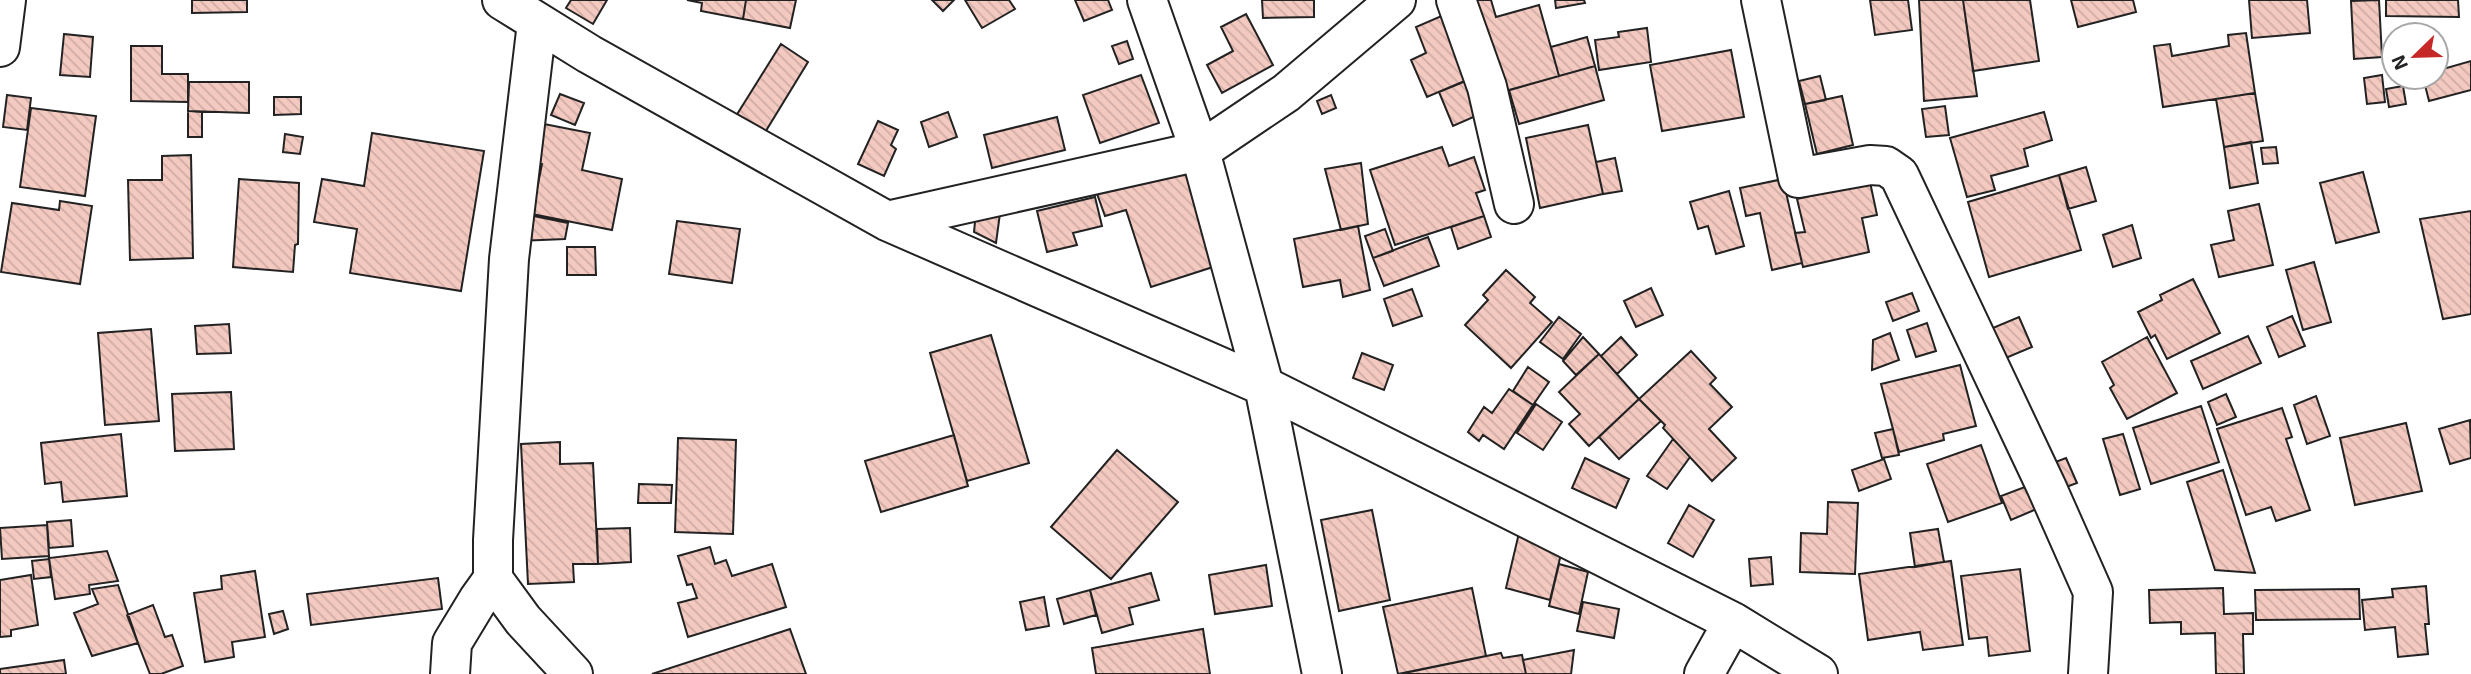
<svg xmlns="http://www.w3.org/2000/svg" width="2471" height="674" viewBox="0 0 2471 674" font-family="'Exo 2',sans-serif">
	<defs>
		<pattern id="building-back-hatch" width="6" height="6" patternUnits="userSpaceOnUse" patternTransform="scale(1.75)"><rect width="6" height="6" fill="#f3c9c0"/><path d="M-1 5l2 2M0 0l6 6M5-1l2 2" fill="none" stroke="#d0aca5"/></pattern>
	</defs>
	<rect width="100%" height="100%" fill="#fff"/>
	<path fill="url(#building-back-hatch)" stroke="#222" stroke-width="2" d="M192,0H247V12L192,13Z
		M571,0H607L593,24L566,8Z
		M687,0H746L743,19L701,11L702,3Z
		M746,0H796L790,28L743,19Z
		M932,0H954L943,11Z
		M965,0H1009L1015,9L982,28Z
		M1075,0H1108L1112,10L1084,21Z
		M1262,0H1314V17L1263,18Z
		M1463,0H1491L1496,17L1539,5L1559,76L1496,94Z
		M1555,0H1584L1585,3L1556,8Z
		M1870,0H1908L1912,30L1875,35Z
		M1919,0H1963L1977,96L1924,101Z
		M1963,0H2030L2039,61L1973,71Z
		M2071,0H2133L2136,12L2078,27Z
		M2249,0H2307L2310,33L2252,38Z
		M2379,0L2382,57L2354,59L2351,1Z
		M2386,0H2458L2459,17L2386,16Z
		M1246,14L1273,65L1222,93L1207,65L1233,51L1221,27Z
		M1446,14L1474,77L1427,97L1411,60L1426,53L1416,27Z
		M1647,28L1651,62L1599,70L1595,40L1619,37L1618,32Z
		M2246,33L2255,93L2163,107L2154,46L2170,44L2172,56L2229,46L2228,35Z
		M64,34L93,37L90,77L60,75Z
		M1587,37L1595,66L1559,76L1551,47Z
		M1127,41L1133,59L1119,64L1112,46Z
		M781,44L808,62L764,134L736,116Z
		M131,46H162V74H188V102L131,101Z
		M1731,50L1744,117L1662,131L1650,65Z
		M2471,61V90L2429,101L2423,77H2436V71Z
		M1595,66L1604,100L1519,124L1509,90Z
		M1141,75L1159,123L1100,143L1083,95Z
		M2382,75L2385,102L2367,104L2364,78Z
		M1820,76L1826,100L1805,104L1799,81Z
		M1473,78L1485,112L1453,126L1439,92Z
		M189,82H249V113L188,111Z
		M2403,86L2406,104L2389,107L2386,89Z
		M2255,93L2263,141L2224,147L2216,99Z
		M560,94L584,103L575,125L551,115Z
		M7,95L31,98L27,130L3,127Z
		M1331,95L1336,108L1322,114L1317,101Z
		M1842,96L1853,145L1817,154L1805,104Z
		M274,97H301V114L274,115Z
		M1945,106L1949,135L1926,137L1922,109Z
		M31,108L96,116L85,196L20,187Z
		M188,111L202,112V137H188Z
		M948,112L957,137L929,147L921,122Z
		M2044,112L2052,140L2024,149L2028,166L1991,176L1995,190L1967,197L1950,138Z
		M1057,117L1065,150L992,168L984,135Z
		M878,121L898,130L891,145L896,149L884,176L858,164Z
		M544,124L590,133L582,170L622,179L612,230L532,214L542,164L536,163Z
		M1588,125L1603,194L1540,208L1526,138Z
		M372,133L484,151L461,291L350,273L357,229L314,222L322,179L364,186Z
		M285,134L303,137L300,154L283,152Z
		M2251,142L2258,183L2230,188L2224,147Z
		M1442,147L1449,166L1474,157L1485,190L1476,193L1484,216L1395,245L1370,170Z
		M2276,147L2278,163L2263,164L2261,148Z
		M191,155L193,258L130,260L128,180H162V156Z
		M1615,158L1622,191L1603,194L1596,162Z
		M1361,163L1368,224L1341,230L1325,169Z
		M2086,167L2096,201L2068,209L2059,175Z
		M1185,170L1216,266L1151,287L1126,210L1105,216L1096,191Z
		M2363,172L2379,232L2336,243L2320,183Z
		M2059,175L2081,250L1989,277L1968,202Z
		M239,179L299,183L298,244L295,245L293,272L233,267Z
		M1783,179L1802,263L1772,270L1760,213L1746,216L1740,188Z
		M1870,182L1877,215L1862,218L1869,252L1803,267L1795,233L1805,232L1797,199Z
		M1729,191L1744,246L1716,254L1708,226L1698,229L1690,202Z
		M1095,197L1102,226L1073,233L1077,245L1047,252L1037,211Z
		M60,201L92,206L80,284L1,272L12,203L59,210Z
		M2259,204L2273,265L2219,277L2211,245L2234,240L2228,211Z
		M1001,206L996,243L974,232L976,212Z
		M2471,211V314L2443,319L2420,219Z
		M524,214L568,223L565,239L518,241Z
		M1484,216L1491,237L1458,249L1451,227Z
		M677,221L740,229L732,283L669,274Z
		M2132,225L2141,258L2113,267L2103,235Z
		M1358,226L1370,290L1343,297L1340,280L1303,287L1294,239Z
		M1385,229L1393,251L1373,258L1365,236Z
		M1428,237L1439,266L1384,286L1373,258Z
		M567,247H595L596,275H567Z
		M2314,262L2331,322L2303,330L2286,270Z
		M1506,270L1535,297L1530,303L1552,322L1511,368L1465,325L1488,300L1483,295Z
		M2193,279L2220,333L2167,359L2155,335L2151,338L2138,312L2162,300L2160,295Z
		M1651,288L1663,315L1636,327L1624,301Z
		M1412,289L1422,316L1393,326L1384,299Z
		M1912,293L1919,311L1893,321L1886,302Z
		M2292,316L2305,346L2279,357L2267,327Z
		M1559,317L1581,334L1563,359L1540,342Z
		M2019,317L2032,347L2001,360L1988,330Z
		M1927,323L1936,351L1916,357L1907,330Z
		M229,324L231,353L197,354L195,326Z
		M151,329L159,421L105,425L98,333Z
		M1890,333L1899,360L1872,370L1873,340Z
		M991,335L1029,463L967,481L930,353Z
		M2248,336L2261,363L2203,389L2191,361Z
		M1583,337L1599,354L1576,375L1563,361Z
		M1621,337L1637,355L1617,374L1601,356Z
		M2147,337L2177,393L2127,419L2110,388L2114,385L2102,362Z
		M1691,351L1716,378L1710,384L1732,407L1709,429L1736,458L1712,481L1663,428L1665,425L1639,399Z
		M1362,353L1393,365L1384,390L1353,378Z
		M1599,354L1639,399L1589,446L1569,424L1580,414L1559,392Z
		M1960,365L1976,426L1943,434L1944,440L1899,452L1881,384Z
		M1528,367L1549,382L1533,405L1513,391Z
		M1509,389L1533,405L1504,449L1483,435L1479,441L1468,432L1484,407L1492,413Z
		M231,392L234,449L175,451L172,394Z
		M2226,394L2236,417L2217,425L2208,402Z
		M2316,396L2330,436L2307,444L2294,405Z
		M1639,399L1661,421L1619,459L1599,437Z
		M1536,404L1562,422L1543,450L1517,433Z
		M2201,406L2219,462L2151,484L2133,428Z
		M2282,408L2292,437L2286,439L2310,510L2276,521L2271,507L2246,515L2217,429Z
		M2470,420L2471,458L2450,464L2439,429Z
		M2406,423L2422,491L2355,505L2340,438Z
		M1893,429L1899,455L1882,458L1875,433Z
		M121,434L127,496L63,502L61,482L45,484L41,443Z
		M2123,434L2140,489L2120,495L2103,439Z
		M954,435L968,486L881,512L865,461Z
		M678,438L736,440L733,534L675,532Z
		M1673,439L1690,457L1667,489L1647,476Z
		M560,442V464L593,463L598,564H573L574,582L528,584L521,444Z
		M1981,445L2002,503L1948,522L1927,464Z
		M1117,450L1178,502L1111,579L1051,527Z
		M1585,458L1629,479L1616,508L1572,488Z
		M2066,458L2077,483L2061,489L2050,464Z
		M1884,459L1891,479L1859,491L1852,470Z
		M2223,470L2255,573L2215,570L2187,482Z
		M639,484L672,485L671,503H638Z
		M2030,485L2039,508L2011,520L2001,496Z
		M1828,502L1858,503L1855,574L1800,572L1801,533L1827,534Z
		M1689,505L1714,520L1693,557L1668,543Z
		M1372,510L1390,600L1339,611L1321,520Z
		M71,520L73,546L49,548L47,522Z
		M47,525L49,556L2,559L0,528Z
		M630,528L631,562L598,564L597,529Z
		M1938,529L1944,562L1915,567L1910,533Z
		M1519,533L1561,554L1550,600L1506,588Z
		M710,547L715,564L726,560L732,576L772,564L786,607L688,637L678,603L697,598L692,584L687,585L678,556Z
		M107,551L118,581L89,585L90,594L55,599L49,558Z
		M1771,557L1773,584L1751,586L1749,559Z
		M49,559L51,577L34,579L32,561Z
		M1951,561L1963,645L1923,650L1920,632L1868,640L1859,574Z
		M1559,564L1588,572L1579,614L1549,606Z
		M1266,565L1272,606L1215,614L1209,575Z
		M2020,569L2030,651L1989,656L1987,637L1969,639L1961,576Z
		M255,571L265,637L232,642L234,657L205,662L194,593L222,589L221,576Z
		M1151,573L1159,600L1129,608L1133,624L1102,633L1090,590Z
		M31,575L38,625L11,630V636L0,637V580Z
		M438,578L442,609L311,625L307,594Z
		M118,585L138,643L92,656L74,613L98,604L92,589Z
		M2426,586L2429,624H2425L2428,654L2398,657L2395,627L2365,630L2362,600L2393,597L2392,589Z
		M1472,588L1486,656L1398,674L1383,607Z
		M2223,588L2224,614L2253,613V634H2243L2244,674H2216L2215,633L2181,634V622L2150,623L2149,590Z
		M2359,589L2360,619L2256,620L2255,590Z
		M1090,590L1096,615L1064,624L1057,599Z
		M1044,597L1049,626L1026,630L1020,602Z
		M1583,602L1619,609L1614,638L1577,631Z
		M153,605L165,637L172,635L183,666L161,674H150L127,615Z
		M283,611L288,629L274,634L269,614Z
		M790,629L806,674H652Z
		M1203,629L1210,674H1096L1092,648Z
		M1574,650L1571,674H1526L1523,660Z
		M1501,653L1503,658L1522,655L1526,674H1400Z
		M64,660L66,674H0V669Z"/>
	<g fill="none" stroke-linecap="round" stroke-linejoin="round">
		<g stroke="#222" stroke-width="42">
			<path id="minor" d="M502,0L589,54L887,221L1264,386L1733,622L1818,674
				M1147,0L1200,151L1264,386L1322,674
				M1456,0L1487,87L1514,204
				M1761,0L1798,178L1870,165L1886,166L1899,175L2046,486L2093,592L2088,674
				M537,23L509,259L493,540V579L523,620L573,674
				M0,47L6,0
				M887,221L1200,151L1286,93L1396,0
				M450,674L452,643L478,600L493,579
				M1704,674L1733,622"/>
		</g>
		<use href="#minor" stroke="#fff" stroke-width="38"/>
	</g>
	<g transform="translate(2415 56) rotate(247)"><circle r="33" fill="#ffffff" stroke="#a7a7a7" stroke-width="2"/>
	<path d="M0-5L12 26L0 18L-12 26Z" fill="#c62828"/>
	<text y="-10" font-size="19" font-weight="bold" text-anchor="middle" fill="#222222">N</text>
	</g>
</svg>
